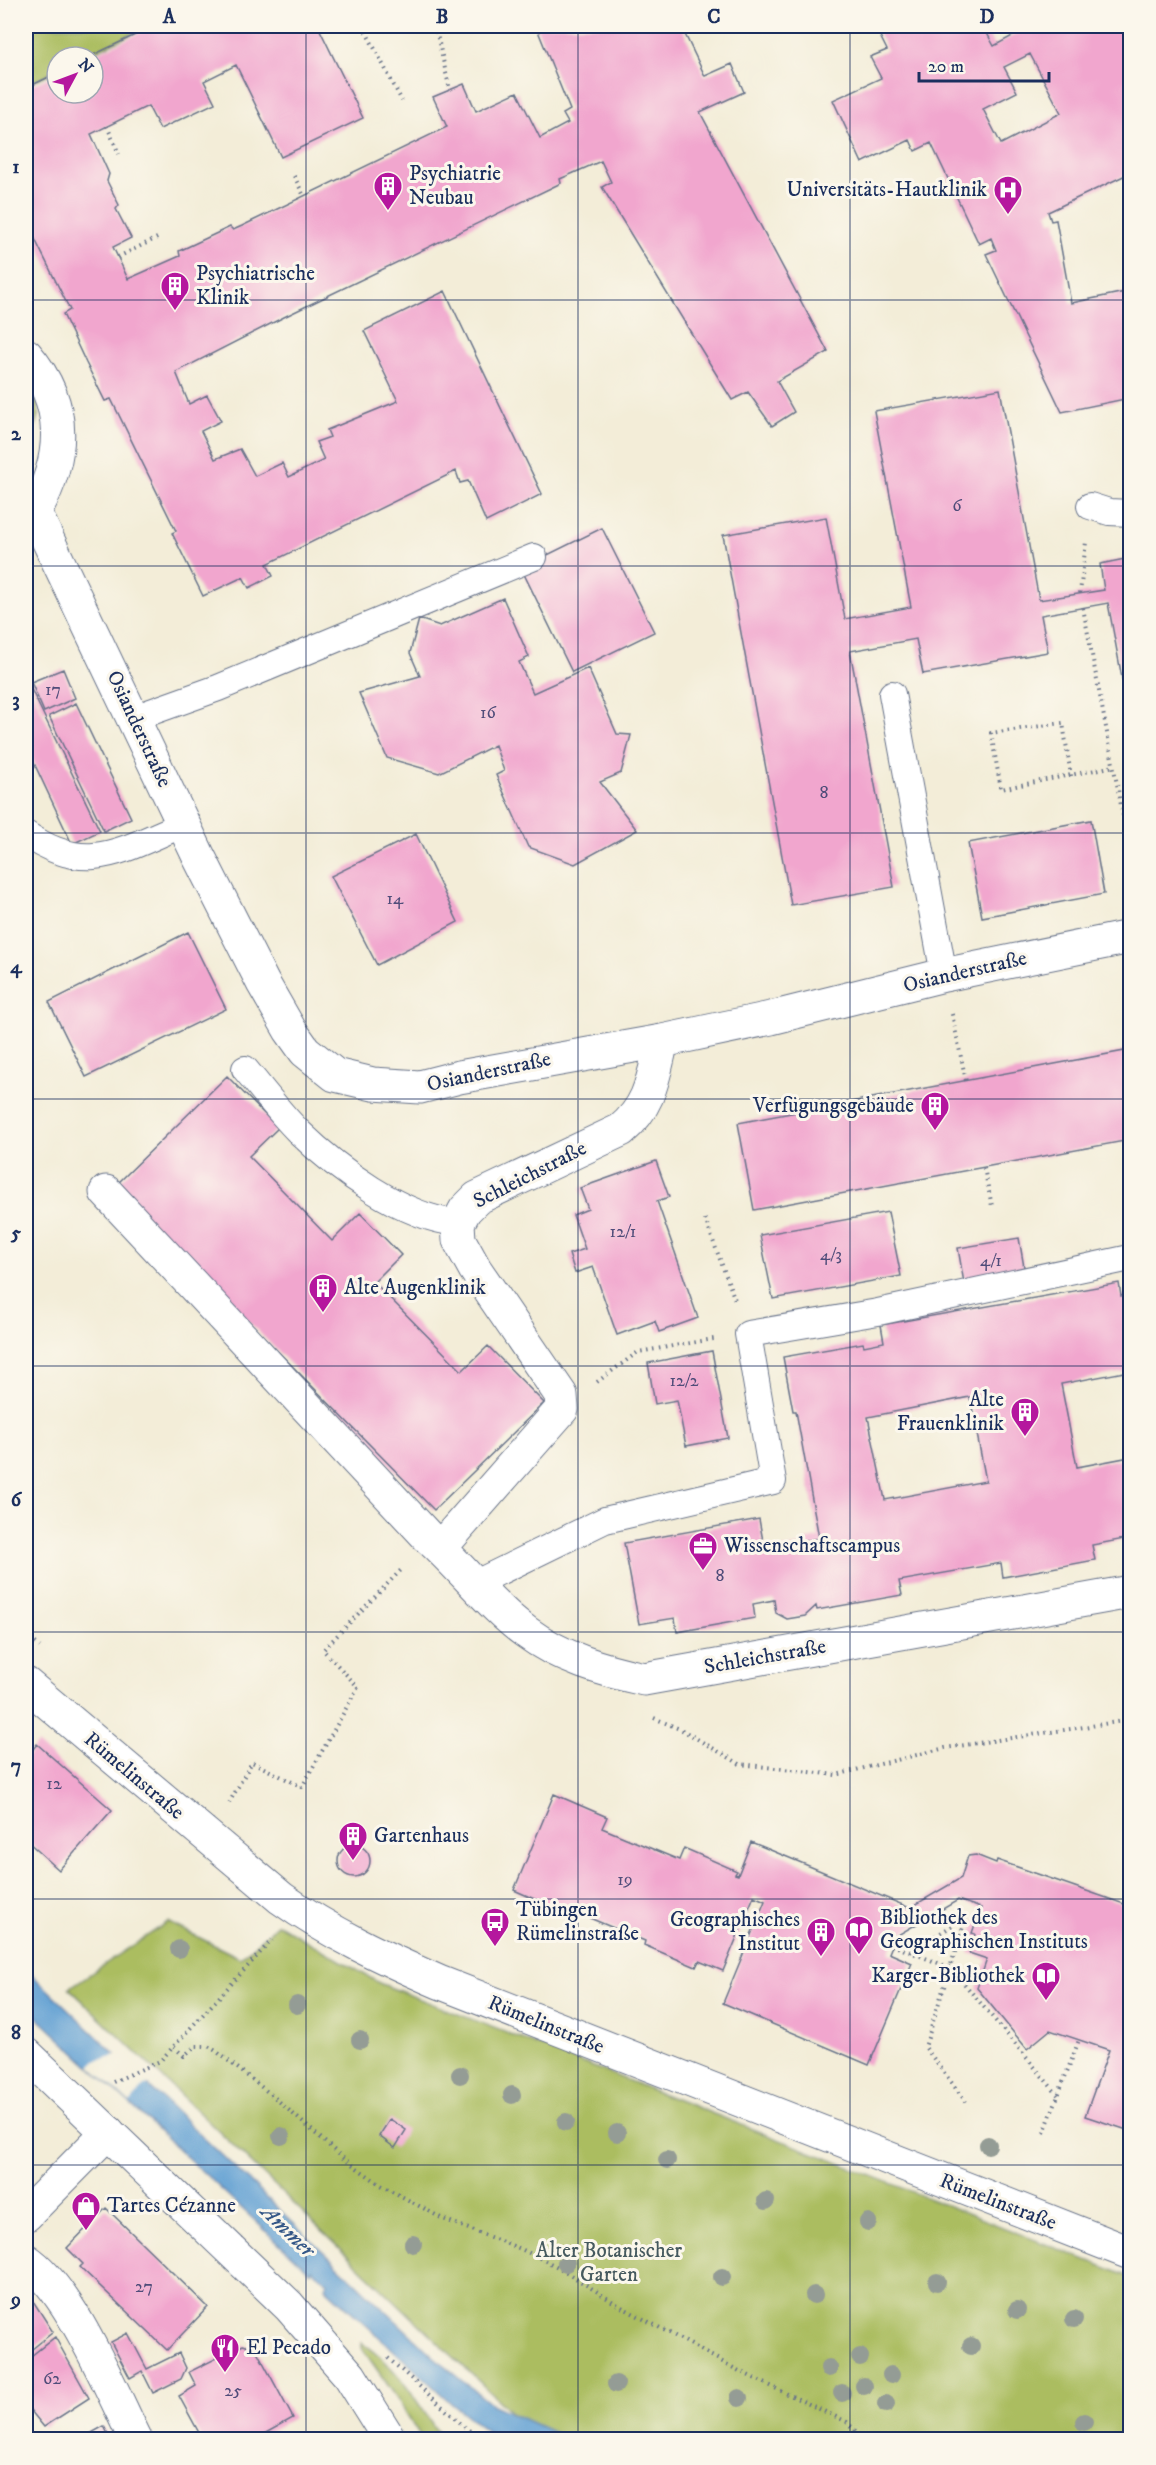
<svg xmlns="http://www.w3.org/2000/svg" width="1156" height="2465" viewBox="0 0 1156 2465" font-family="'IM FELL DW Pica',serif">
	<rect width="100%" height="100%" fill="#fbf7ec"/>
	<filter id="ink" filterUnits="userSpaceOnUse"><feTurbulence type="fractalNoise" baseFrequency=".0167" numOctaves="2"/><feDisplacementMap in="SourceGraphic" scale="12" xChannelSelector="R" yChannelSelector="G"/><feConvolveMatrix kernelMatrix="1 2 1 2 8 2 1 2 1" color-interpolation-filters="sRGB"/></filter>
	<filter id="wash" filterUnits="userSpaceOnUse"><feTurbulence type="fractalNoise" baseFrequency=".008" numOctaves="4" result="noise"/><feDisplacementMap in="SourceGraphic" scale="24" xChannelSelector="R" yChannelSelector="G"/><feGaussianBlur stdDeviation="1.35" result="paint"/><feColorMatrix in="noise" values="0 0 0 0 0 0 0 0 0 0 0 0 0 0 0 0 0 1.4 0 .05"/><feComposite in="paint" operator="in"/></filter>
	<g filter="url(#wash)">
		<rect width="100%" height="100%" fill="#f3edd8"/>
		<path fill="#abbd61" stroke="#637660" stroke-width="1.5" d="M26,26H148L84,57H57V70L26,85Z
			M26,379L37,399L38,415L26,456Z
			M168,1922L240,1958L278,1924L379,1983L1130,2277V2439H539L69,1988Z
			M362,2343C394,2361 422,2409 442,2439H422L397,2398L362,2348Z"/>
		<path fill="#62a0d3" stroke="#3e6898" stroke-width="1.5" d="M26,1969L433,2356L491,2404L568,2439H497L452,2404L325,2287L327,2283L313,2269L310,2272L26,2007Z"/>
		<path fill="#f3edd8" d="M120,2054L152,2084L145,2086L130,2103L90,2066L95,2061Z"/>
		<g id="blocks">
			<path fill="#f1a6ce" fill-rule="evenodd" d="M154,26H318L363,118L281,157L236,65L204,81L215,103L160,129L148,106L91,134L109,174L107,181L119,205L116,209L131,238L113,247L128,279L180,256L179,251L230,227L233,230L242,226L447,127L433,97L464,84L476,111L517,92L540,138L568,123L563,114L570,110L536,26H681L705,76L732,64L744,92L700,112L828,352L777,381L794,412L772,426L748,392L732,400L602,187L611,182L601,161L560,179L561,183L286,316L176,372L189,404L207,395L221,421L201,431L215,459L240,449L255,476L282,463L289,477L324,460L316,442L330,437L327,430L398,401L364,331L445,291L542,494L486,522L468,481L460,483L456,471L267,564L273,576L249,588L243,577L203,596L172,533L176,531L111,399L105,401L86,363L63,314L70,310L26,221V88L57,73V93H93V55Z
				M875,26H947L951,33L965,26H983L994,46L1020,32L1017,26H1130V173L1048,212L1051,221L1056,220L1071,303L1130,291V398L1062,412L986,254L996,250L991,238L979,244L931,143L915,151L910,140L862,163L833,100L881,78L870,57L887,50ZM1030,54L1061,113L1001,144L983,109L1017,92L1004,67Z
				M1000,389L1039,600L1104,590L1100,564L1130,558V721L1108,603L1041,615L1048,652L923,674L916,639L850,651L894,887L791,905L723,535L826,517L845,619L911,607L874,411Z
				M602,528L654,632L572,672L521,568Z
				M503,598L529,657L519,662L533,693L588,668L617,734L631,735L621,773L600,782L637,830L575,864L528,847L496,775L504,771L495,745L439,773L387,758L359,693L420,676L410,653L419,619L440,626Z
				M63,669L75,698L44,712L31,682Z
				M29,685L100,831L72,844L26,746V687Z
				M76,703L131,818L104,831L49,716Z
				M1091,820L1104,894L982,917L968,843Z
				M416,834L458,922L377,965L331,876Z
				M188,932L226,1009L86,1077L49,1002Z
				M1130,1050V1140L754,1210L738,1123Z
				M227,1076L278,1128L249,1156L332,1241L360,1213L401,1255L374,1282L462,1371L488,1346L544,1403L434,1510L115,1186Z
				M656,1161L669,1197L657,1201L698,1318L659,1332L655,1321L617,1335L593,1267L575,1273L569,1254L585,1249L573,1215L588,1209L580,1188Z
				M888,1212L901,1276L773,1299L760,1235Z
				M1019,1238L1025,1273L964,1283L958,1248Z
				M1119,1283L1121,1296L1130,1294V1371L1061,1384L1077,1467L1130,1457V1538L1092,1545L1095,1560L1003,1577L1001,1563L899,1581L902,1595L817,1610L816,1606L805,1616L787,1619L776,1613L774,1600L753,1604L755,1618L677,1632L675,1618L639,1624L624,1543L759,1519L765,1552L805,1545L804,1541L819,1538L796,1411H793L783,1357L863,1343L864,1346L884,1342L881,1325ZM970,1397L986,1481L885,1500L868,1417Z
				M712,1351L728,1438L686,1446L677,1400L655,1404L648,1363Z
				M37,1744L112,1810L59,1870L26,1840V1758Z
				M554,1794L607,1817L602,1828L679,1860L684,1848L737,1871L735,1874L738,1875L751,1842L910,1908L961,1878L968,1856L976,1855L996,1863L997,1860L1130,1906V2131L1085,2116L1109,2050L1050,2030L1027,2049L977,1988L987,1959L969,1953L975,1934L972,1933L981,1908L958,1900L896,1936L889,1953L912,1963L869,2065L723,2003L765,1901L754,1896L723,1971L699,1961L696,1967L644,1945L645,1941L568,1909L566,1913L514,1890Z
				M338 1861a16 16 0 1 1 32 0a16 16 0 1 1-32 0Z
				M390,2119L406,2130L395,2148L379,2136Z
				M106,2208L208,2307L167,2350L80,2267L83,2264L67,2248Z
				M26,2290L53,2332L26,2354Z
				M128,2333L147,2369L179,2353L186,2368L181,2379L153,2393L142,2371L130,2378L111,2342Z
				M55,2337L89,2398L44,2427L26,2405V2360Z
				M243,2345L253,2348L258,2353L293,2418L253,2440H203L179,2396L196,2386L189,2372Z
				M104,2426L111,2440H79Z"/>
		</g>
	</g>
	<g filter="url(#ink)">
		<use href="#blocks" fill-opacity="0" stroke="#677289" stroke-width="1.5"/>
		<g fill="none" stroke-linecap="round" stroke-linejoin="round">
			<g stroke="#677289" stroke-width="28">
				<path id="service" d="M1090,506L1109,512L1130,513
					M892,694L944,975
					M134,718L218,688L534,557
					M26,834C88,877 122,849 184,824
					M245,1069C262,1089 279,1112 298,1131C337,1169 403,1218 458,1223
					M474,1584L605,1520L773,1481L748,1334L878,1312L1130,1258"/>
			</g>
			<g stroke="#677289" stroke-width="35">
				<path id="minor" d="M26,355C68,404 65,457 35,511
					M26,494L199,857L263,983L290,1030L305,1051L335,1075L373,1084L420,1087L459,1077L662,1041L771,1018L944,975L1130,937
					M106,1192L430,1539C462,1568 492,1607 526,1632C561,1658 602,1670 644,1679L1130,1592
					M440,1548L562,1409L561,1395L475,1269L459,1240L458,1223L465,1210L477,1198L621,1130C651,1105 653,1077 662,1041
					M26,2215L108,2132
					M26,2260C70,2289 111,2390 136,2440"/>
			</g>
			<g stroke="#677289" stroke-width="35">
				<path id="secondary" d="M26,1684L281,1898C330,1933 384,1958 439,1982L1130,2253
					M26,2054L289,2306L350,2376L390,2440"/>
			</g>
			<path stroke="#677289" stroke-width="4" stroke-dasharray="1.5 4.5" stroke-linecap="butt" d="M363,26L402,101
				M435,26L450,90
				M107,126L119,154
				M294,176L304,196
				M118,257L159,237
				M1080,593L1086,542
				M1083,608L1130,852
				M1071,776L1063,723L991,733L1001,789L1115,766
				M952,1014L966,1081
				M984,1168L992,1206
				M705,1219L735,1300
				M597,1382L638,1352L714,1339
				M26,1635L40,1647
				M654,1718L682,1730L740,1764L836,1775L945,1748L1130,1720
				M229,1803L252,1762L302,1787L358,1687L323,1650L403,1568
				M892,1945L951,1968L1058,2095
				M910,1952L966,1917L925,2047L966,2102
				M174,2047L184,2056L195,2046H208L216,2051L274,2097L343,2158L381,2185L443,2219L521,2249L558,2267L618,2305L741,2372L847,2422L864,2440
				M113,2082L160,2061L272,1940
				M1044,2133L1079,2040
				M388,2358L466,2428L482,2440"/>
			<use href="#service" stroke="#fff" stroke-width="26"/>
			<use href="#minor" stroke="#fff" stroke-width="33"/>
			<use href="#secondary" stroke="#fff" stroke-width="33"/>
		</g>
		<g fill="#949c95">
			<circle cx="179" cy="1949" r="9"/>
			<circle cx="297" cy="2005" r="9"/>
			<circle cx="360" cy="2040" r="9"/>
			<circle cx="460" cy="2075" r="9"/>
			<circle cx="512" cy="2095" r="9"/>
			<circle cx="566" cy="2122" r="9"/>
			<circle cx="617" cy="2133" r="9"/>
			<circle cx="281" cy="2136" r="9"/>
			<circle cx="988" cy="2145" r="9"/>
			<circle cx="667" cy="2160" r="9"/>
			<circle cx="766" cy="2201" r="9"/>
			<circle cx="868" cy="2222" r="9"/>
			<circle cx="413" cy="2244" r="9"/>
			<circle cx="566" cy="2263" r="9"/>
			<circle cx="722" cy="2277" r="9"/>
			<circle cx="937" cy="2282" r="9"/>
			<circle cx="814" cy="2295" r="9"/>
			<circle cx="1017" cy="2310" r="9"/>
			<circle cx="1074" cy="2319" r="9"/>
			<circle cx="971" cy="2346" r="9"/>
			<circle cx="860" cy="2357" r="9"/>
			<circle cx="829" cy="2368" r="9"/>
			<circle cx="891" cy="2375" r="9"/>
			<circle cx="616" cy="2384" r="9"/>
			<circle cx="864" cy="2386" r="9"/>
			<circle cx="842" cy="2393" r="9"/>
			<circle cx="739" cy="2398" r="9"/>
			<circle cx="886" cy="2404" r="9"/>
			<circle cx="1084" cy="2422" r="9"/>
		</g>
	</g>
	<path fill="none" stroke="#1b2f5e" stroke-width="1.5" stroke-opacity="0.55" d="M306,26V2440M578,26V2440M850,26V2440M26,300H1130M26,566H1130M26,833H1130M26,1099H1130M26,1366H1130M26,1632H1130M26,1899H1130M26,2165H1130"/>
	<defs>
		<g id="building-pin" transform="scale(1.5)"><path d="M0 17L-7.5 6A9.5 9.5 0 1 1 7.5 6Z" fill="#b5179e" stroke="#fbf7ec"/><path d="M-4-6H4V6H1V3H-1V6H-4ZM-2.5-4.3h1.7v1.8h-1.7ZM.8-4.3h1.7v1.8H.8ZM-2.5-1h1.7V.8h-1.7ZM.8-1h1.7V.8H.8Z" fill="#fff"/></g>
		<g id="hospital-pin" transform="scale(1.5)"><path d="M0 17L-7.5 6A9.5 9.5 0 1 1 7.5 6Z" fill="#b5179e" stroke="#fbf7ec"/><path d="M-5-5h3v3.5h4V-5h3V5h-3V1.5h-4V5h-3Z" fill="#fff"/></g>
		<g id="office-pin" transform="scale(1.5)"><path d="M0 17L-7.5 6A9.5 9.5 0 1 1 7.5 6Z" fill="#b5179e" stroke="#fbf7ec"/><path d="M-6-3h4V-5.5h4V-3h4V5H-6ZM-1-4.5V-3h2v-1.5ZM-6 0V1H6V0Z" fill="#fff"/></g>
		<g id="bus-pin" transform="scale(1.5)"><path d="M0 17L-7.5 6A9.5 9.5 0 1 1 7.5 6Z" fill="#b5179e" stroke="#fbf7ec"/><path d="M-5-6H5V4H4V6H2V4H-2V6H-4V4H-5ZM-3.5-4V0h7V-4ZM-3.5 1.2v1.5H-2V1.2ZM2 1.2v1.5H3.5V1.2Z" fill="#fff"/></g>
		<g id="library-pin" transform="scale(1.5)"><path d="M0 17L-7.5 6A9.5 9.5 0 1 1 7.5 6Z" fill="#b5179e" stroke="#fbf7ec"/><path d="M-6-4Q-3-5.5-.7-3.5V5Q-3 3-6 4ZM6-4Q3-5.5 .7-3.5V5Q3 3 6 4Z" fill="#fff"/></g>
		<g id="shop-pin" transform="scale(1.5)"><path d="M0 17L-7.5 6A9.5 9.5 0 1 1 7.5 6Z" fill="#b5179e" stroke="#fbf7ec"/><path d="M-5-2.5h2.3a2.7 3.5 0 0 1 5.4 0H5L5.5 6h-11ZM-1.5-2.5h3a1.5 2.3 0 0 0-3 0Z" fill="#fff"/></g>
		<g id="restaurant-pin" transform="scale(1.5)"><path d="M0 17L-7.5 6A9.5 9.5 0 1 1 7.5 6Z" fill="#b5179e" stroke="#fbf7ec"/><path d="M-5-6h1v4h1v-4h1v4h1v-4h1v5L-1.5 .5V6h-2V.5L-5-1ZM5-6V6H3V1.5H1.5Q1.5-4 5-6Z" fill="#fff"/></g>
	</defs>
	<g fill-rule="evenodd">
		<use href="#building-pin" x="388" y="186"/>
		<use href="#hospital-pin" x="1008" y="190"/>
		<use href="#building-pin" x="175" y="286"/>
		<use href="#building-pin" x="935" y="1106"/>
		<use href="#building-pin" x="323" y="1288"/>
		<use href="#building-pin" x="1025" y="1412"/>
		<use href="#office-pin" x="703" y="1546"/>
		<use href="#building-pin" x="353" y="1836"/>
		<use href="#bus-pin" x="495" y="1922"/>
		<use href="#library-pin" x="859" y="1930"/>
		<use href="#building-pin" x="821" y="1932"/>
		<use href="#library-pin" x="1046" y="1976"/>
		<use href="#shop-pin" x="86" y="2206"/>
		<use href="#restaurant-pin" x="225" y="2348"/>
	</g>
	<g text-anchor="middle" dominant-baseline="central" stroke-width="6" stroke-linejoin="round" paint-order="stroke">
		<g font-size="18" fill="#504d7a">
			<text x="957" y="506">6</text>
			<text x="53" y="690">17</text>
			<text x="488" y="713">16</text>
			<text x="824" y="793">8</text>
			<text x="395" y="899">14</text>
			<text x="623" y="1232">12/1</text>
			<text x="831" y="1255">4/3</text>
			<text x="991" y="1261">4/1</text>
			<text x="684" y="1381">12/2</text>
			<text x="720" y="1576">8</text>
			<text x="54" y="1784">12</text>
			<text x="625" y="1880">19</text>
			<text x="144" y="2287">27</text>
			<text x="52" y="2379">62</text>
			<text x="233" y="2391">25</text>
		</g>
		<g font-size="21" fill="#1b2f5e" stroke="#fbf7ec" text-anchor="start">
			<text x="409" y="174">Psychiatrie<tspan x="409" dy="24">Neubau</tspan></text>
			<text x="987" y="190" text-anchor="end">Universitäts-Hautklinik</text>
			<text x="196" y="274">Psychiatrische<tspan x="196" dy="24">Klinik</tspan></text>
			<text x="914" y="1106" text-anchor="end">Verfügungsgebäude</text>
			<text x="344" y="1288">Alte Augenklinik</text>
			<text x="1004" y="1400" text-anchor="end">Alte<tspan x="1004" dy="24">Frauenklinik</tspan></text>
			<text x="724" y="1546">Wissenschaftscampus</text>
			<text x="374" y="1836">Gartenhaus</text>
			<text x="516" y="1910">Tübingen<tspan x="516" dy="24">Rümelinstraße</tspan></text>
			<text x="880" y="1918">Bibliothek des<tspan x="880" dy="24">Geographischen Instituts</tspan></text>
			<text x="800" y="1920" text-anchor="end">Geographisches<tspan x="800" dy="24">Institut</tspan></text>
			<text x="1025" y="1976" text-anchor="end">Karger-Bibliothek</text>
			<text x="107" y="2206">Tartes Cézanne</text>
			<text x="246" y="2348">El Pecado</text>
		</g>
		<g font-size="21" fill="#1b2f5e" stroke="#fbf7ec">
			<text transform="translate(139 729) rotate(65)">Osianderstraße</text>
			<text transform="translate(965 972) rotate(-13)">Osianderstraße</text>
			<text transform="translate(489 1072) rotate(-12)">Osianderstraße</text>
			<text transform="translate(530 1175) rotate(-27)">Schleichstraße</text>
			<text transform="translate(765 1657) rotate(-10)">Schleichstraße</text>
			<text transform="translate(134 1776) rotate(40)">Rümelinstraße</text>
			<text transform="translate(546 2025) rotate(22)">Rümelinstraße</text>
			<text transform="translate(998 2202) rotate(21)">Rümelinstraße</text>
		</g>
		<g font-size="21" fill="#465a5f" stroke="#fbf7ec">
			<text x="609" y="2251">Alter Botanischer<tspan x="609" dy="24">Garten</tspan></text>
		</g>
		<g font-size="22" font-style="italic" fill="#345787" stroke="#fbf7ec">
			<text transform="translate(288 2231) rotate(44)">Ammer</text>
		</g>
	</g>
	<rect width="1156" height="2465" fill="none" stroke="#fbf7ec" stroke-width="66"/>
	<g transform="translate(75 75) rotate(49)"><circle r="28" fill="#fbf7ec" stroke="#a1a7b3" stroke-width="1.5"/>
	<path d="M0-4.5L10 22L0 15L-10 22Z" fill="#b5179e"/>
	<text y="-9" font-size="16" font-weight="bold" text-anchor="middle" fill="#1b2f5e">N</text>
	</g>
	<path d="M919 72v9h130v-9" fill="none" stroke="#1b2f5e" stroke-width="3"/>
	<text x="928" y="72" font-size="18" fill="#1b2f5e" stroke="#fbf7ec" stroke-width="4.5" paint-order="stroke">20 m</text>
	<rect x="33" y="33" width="1090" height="2399" fill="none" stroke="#1b2f5e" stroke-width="2"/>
	<g font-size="20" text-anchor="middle" font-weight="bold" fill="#1b2f5e">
		<text x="169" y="23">A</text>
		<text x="442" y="23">B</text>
		<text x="714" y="23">C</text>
		<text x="987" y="23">D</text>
		<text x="16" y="173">1</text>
		<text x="16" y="440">2</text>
		<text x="16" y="706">3</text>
		<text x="16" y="973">4</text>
		<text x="16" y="1239">5</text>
		<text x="16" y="1506">6</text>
		<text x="16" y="1772">7</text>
		<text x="16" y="2039">8</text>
		<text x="16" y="2306">9</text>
	</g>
</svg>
